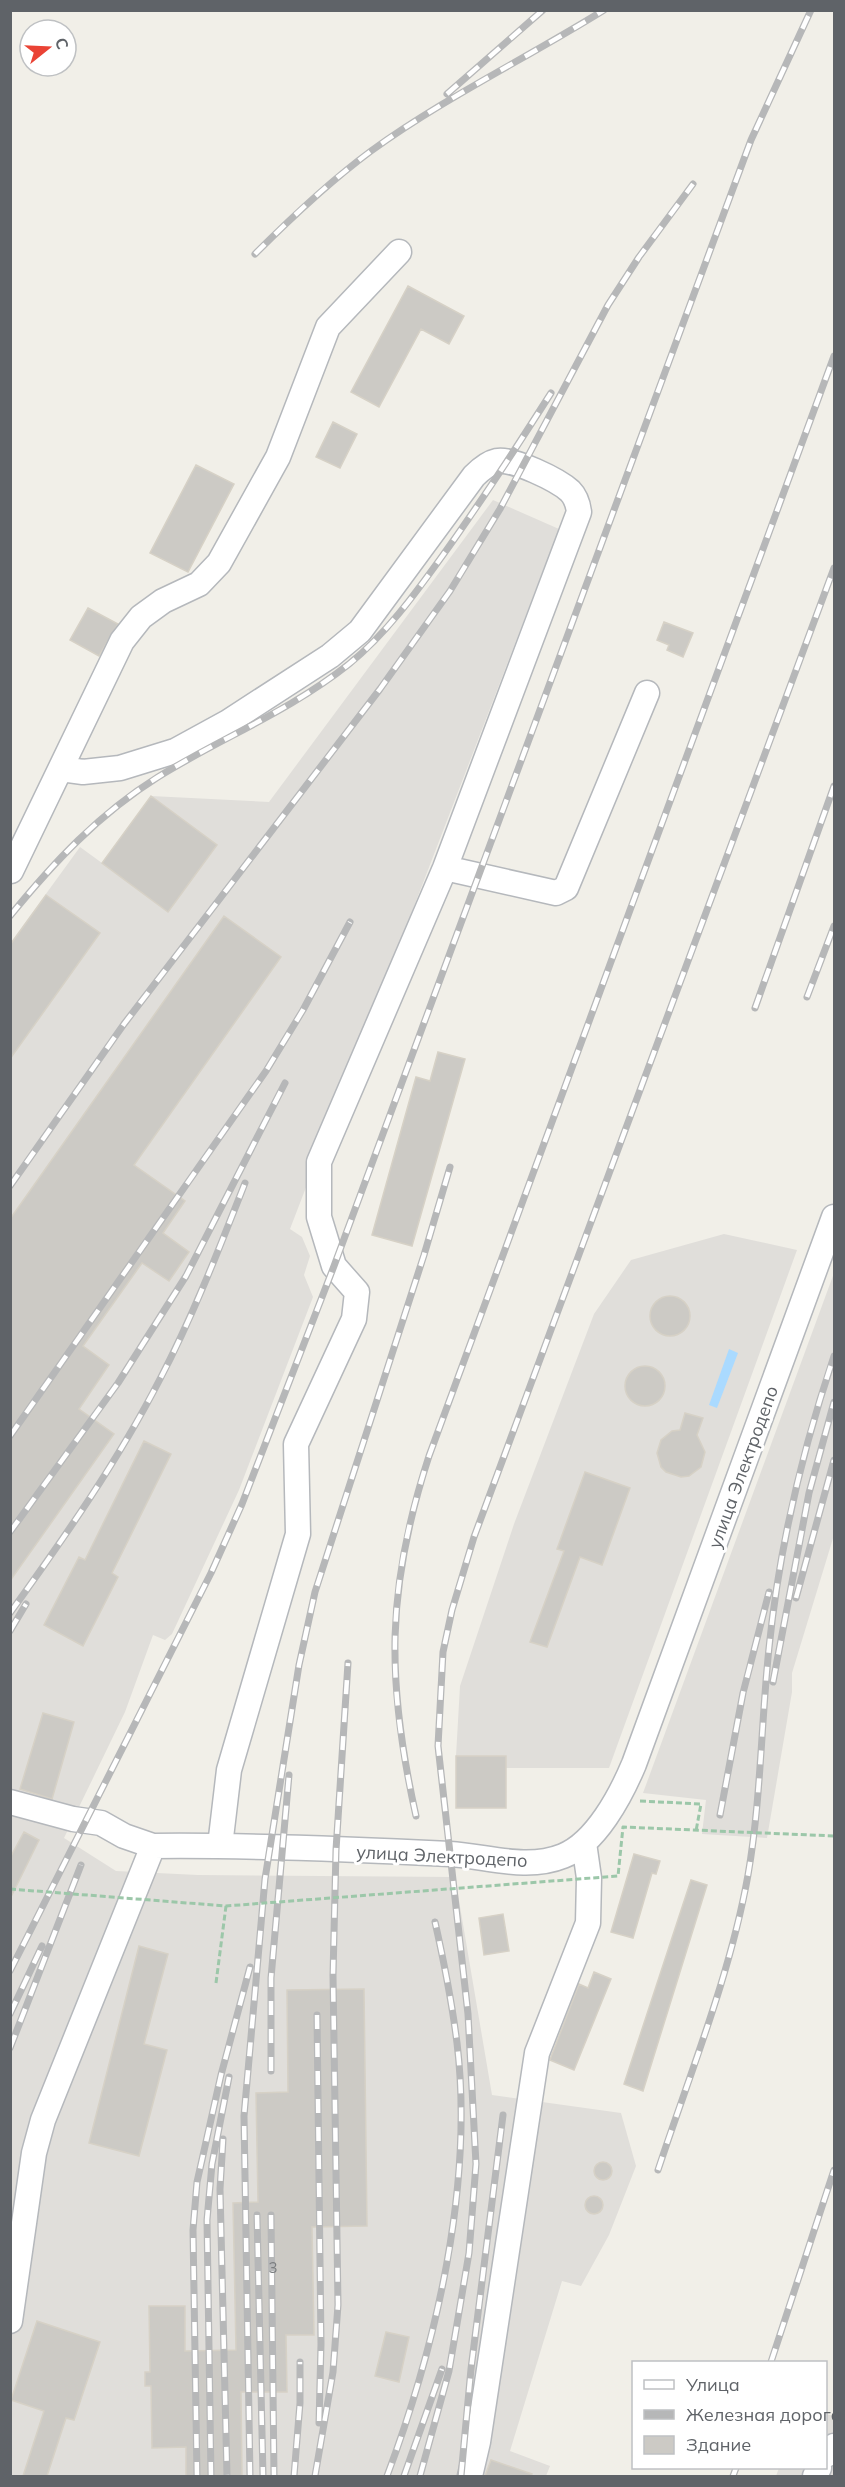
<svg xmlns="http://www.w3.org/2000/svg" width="845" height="2487" viewBox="0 0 845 2487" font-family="Mulish,sans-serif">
	<rect width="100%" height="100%" fill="#f1efe8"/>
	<path fill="#e0deda" d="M493,500L559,529L290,1229L302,1237L310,1256L304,1275L313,1297L239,1490L172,1634L165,1640L153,1635L125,1712L64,1838L116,1871L198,1875L455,1877L492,2095L621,2113L636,2166L609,2235L581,2286L562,2281L510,2451L550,2466L546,2476H11V942L80,847L102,863L151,796L269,802Z
		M724,1234L797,1250L609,1768H506V1757L456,1756L460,1686L514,1524L594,1314L631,1260Z
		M834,1273V1535L792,1673V1692L767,1838L702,1834L706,1800L643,1793Z
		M826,2414L834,2416V2476H776L779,2468H826Z"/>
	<path fill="#aadaff" d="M729,1349L738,1353L717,1408L709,1405Z"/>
	<path fill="#cccac5" stroke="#d6d1c6" stroke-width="1.5" d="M408,286L464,316L449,344L421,329L379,407L351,392Z
		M333,422L357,434L340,468L316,457Z
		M196,465L234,484L188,572L150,553Z
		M88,608L118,624L99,656L70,640Z
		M664,622L693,633L683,657L667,650L669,645L657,640Z
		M151,796L217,845L168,912L102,863Z
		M46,895L100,933L10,1059V945Z
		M224,916L281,957L134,1165L185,1201L163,1233L189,1252L169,1281L142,1263L83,1346L109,1365L79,1409L114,1434L10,1581V1219Z
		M438,1052L465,1059L412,1246L372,1235L416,1077L430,1081Z
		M650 1316a20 20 0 1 1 40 0a20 20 0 1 1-40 0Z
		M625 1386a20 20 0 1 1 40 0a20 20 0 1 1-40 0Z
		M685,1413L703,1418L697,1435L705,1452L701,1467L689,1476L681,1477L666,1472L661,1467L657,1453L661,1440L672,1431L680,1430Z
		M144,1441L171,1454L112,1573L118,1577L83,1646L44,1625L79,1557L85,1560Z
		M585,1472L630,1488L602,1565L580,1557L547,1647L530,1642L564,1551L557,1549Z
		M43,1713L74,1722L52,1799L20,1789Z
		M456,1756H506V1808H456Z
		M24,1832L39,1840L10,1899V1858Z
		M634,1854L660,1861L656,1874L652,1873L633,1938L611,1932Z
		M691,1880L707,1885L643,2091L624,2084Z
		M503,1914L509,1951L484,1955L479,1918Z
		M139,1946L168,1954L144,2044L167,2050L139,2156L89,2143Z
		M594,1972L611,1979L574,2070L550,2060L551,2057L579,1984L588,1988Z
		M364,1989L367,2226L312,2227L314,2335H286L287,2392H241L242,2476H186V2447L152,2448L151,2386H145V2372H150L149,2306H185V2351L236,2350L233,2203L258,2202L256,2093L288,2092L287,1990Z
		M594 2171a9 9 0 1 1 18 0a9 9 0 1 1-18 0Z
		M585 2205a9 9 0 1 1 18 0a9 9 0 1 1-18 0Z
		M37,2321L100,2342L74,2420L66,2418L47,2476H23L44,2411L11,2400Z
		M386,2332L409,2337L399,2382L375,2376Z
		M491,2460L532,2474L531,2476H485Z"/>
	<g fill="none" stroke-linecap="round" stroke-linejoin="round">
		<g stroke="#b5b8bc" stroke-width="27">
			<path id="minor" d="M61,769L83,772L120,768L175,751L228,722L330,656L360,631L474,476C481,469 488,463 497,461C513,458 558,480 570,491C576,497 578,504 579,512L445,868L319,1162V1217L334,1266L357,1292L354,1319L296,1444L298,1534L229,1770L220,1846
				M445,868L556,893L566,888L647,693
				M11,871L122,641L141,617L163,601L199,584L219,563L278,457L328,327L399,252
				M10,1802L73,1819L101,1823L124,1836L153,1846
				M10,2321L34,2153L43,2120L153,1846C252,1845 351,1849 450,1854C487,1856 526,1871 563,1856C596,1843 621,1795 634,1764L834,1217
				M826,2455L834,2446
				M470,2476L478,2442L537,2053L588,1923L589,1878L584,1843
				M815,2476L819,2468"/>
		</g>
		<path stroke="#9cc7a9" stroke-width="3" stroke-dasharray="6 3" stroke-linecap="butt" d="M640,1801L701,1804L696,1831
			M216,1983L226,1906"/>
		<use href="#minor" stroke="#fff" stroke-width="24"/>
		<g stroke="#b6b7b8" stroke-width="7">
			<path id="rail" d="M447,94L543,10
				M255,254C291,218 329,182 371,151C444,98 527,58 604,10
				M10,916C54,862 99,814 158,777C221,738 290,711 349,664C386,634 415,594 443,555C481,502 516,448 551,393
				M807,997L834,926
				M755,1008L834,786
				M10,1186L124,1024L380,689L450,591L500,509L608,305L639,257L693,184
				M10,1436L266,1071L303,1010L350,922
				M10,1532L118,1383L186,1276L285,1083
				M796,1598L834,1460
				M10,1613C64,1538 118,1461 160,1379C193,1316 219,1249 245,1183
				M10,1631L26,1604
				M773,1682L809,1493L834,1402
				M720,1815L743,1693L769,1592
				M416,1816C386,1681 386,1588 429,1456L834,356
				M10,1971L211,1573L242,1504L334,1266L751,140L811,10
				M10,2014L42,1946
				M317,2015L321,2344L319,2423
				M10,2048L81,1865
				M271,2071V1978L289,1775
				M223,2139L220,2189L227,2476
				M658,2170C690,2073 730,1976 748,1875C761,1800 761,1724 769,1648C779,1549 802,1451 834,1356
				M257,2215L263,2476
				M271,2215L274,2476
				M771,2362L834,2170
				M197,2476L193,2230L197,2182L221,2075L250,1967
				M211,2476L207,2220L212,2164L229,2077
				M250,2476L244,2116L265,1879L299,1665L315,1592L424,1255L450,1167
				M294,2476L300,2403V2362
				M315,2476L333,2372L338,2305L333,1975L336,1850L348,1663
				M387,2476C436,2346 474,2184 457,2043C452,2003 444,1962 435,1922
				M404,2476L442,2369
				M420,2476L449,2371L469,2253L476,2164L468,2014L438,1746L443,1652L452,1610L474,1537L834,568
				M461,2476L471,2369L503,2115
				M733,2476L736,2468"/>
		</g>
		<use href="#rail" stroke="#fff" stroke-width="4.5" stroke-dasharray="14" stroke-linecap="butt"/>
		<path stroke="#9cc7a9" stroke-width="3" stroke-dasharray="6 3" stroke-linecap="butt" d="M10,1889L226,1906L618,1876L623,1827L834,1836"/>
	</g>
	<g text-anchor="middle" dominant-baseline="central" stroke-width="6" stroke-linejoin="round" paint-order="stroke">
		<g font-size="15" fill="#7a7d7f">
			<text x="273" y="2267">3</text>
		</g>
		<g font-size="18" fill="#5f6368" stroke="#fff">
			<text transform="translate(743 1467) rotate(-70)">улица Электродепо</text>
			<text transform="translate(442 1856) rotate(3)">улица Электродепо</text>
		</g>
	</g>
	<rect width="845" height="2487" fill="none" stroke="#5f6368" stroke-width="24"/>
	<rect x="632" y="2361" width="195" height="108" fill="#ffffff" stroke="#bfc1c3" stroke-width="1.5"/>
	<rect x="644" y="2380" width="30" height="9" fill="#ffffff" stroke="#bfc1c3" stroke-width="1.5"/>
	<text x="686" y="2391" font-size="18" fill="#5f6368">Улица</text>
	<rect x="644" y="2410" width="30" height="9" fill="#b6b7b8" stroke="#bfc1c3" stroke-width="1.5"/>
	<text x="686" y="2421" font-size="18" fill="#5f6368">Железная дорога</text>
	<rect x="644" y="2436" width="30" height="18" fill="#cccac5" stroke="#bfc1c3" stroke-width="1.5"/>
	<text x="686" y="2451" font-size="18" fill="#5f6368">Здание</text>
	<g transform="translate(48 48) rotate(72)"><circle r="28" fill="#ffffff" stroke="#bfc1c3" stroke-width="1.5"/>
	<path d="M0-4.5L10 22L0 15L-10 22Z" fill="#ea4335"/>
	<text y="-9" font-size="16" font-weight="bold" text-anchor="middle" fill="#5f6368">С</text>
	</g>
</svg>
